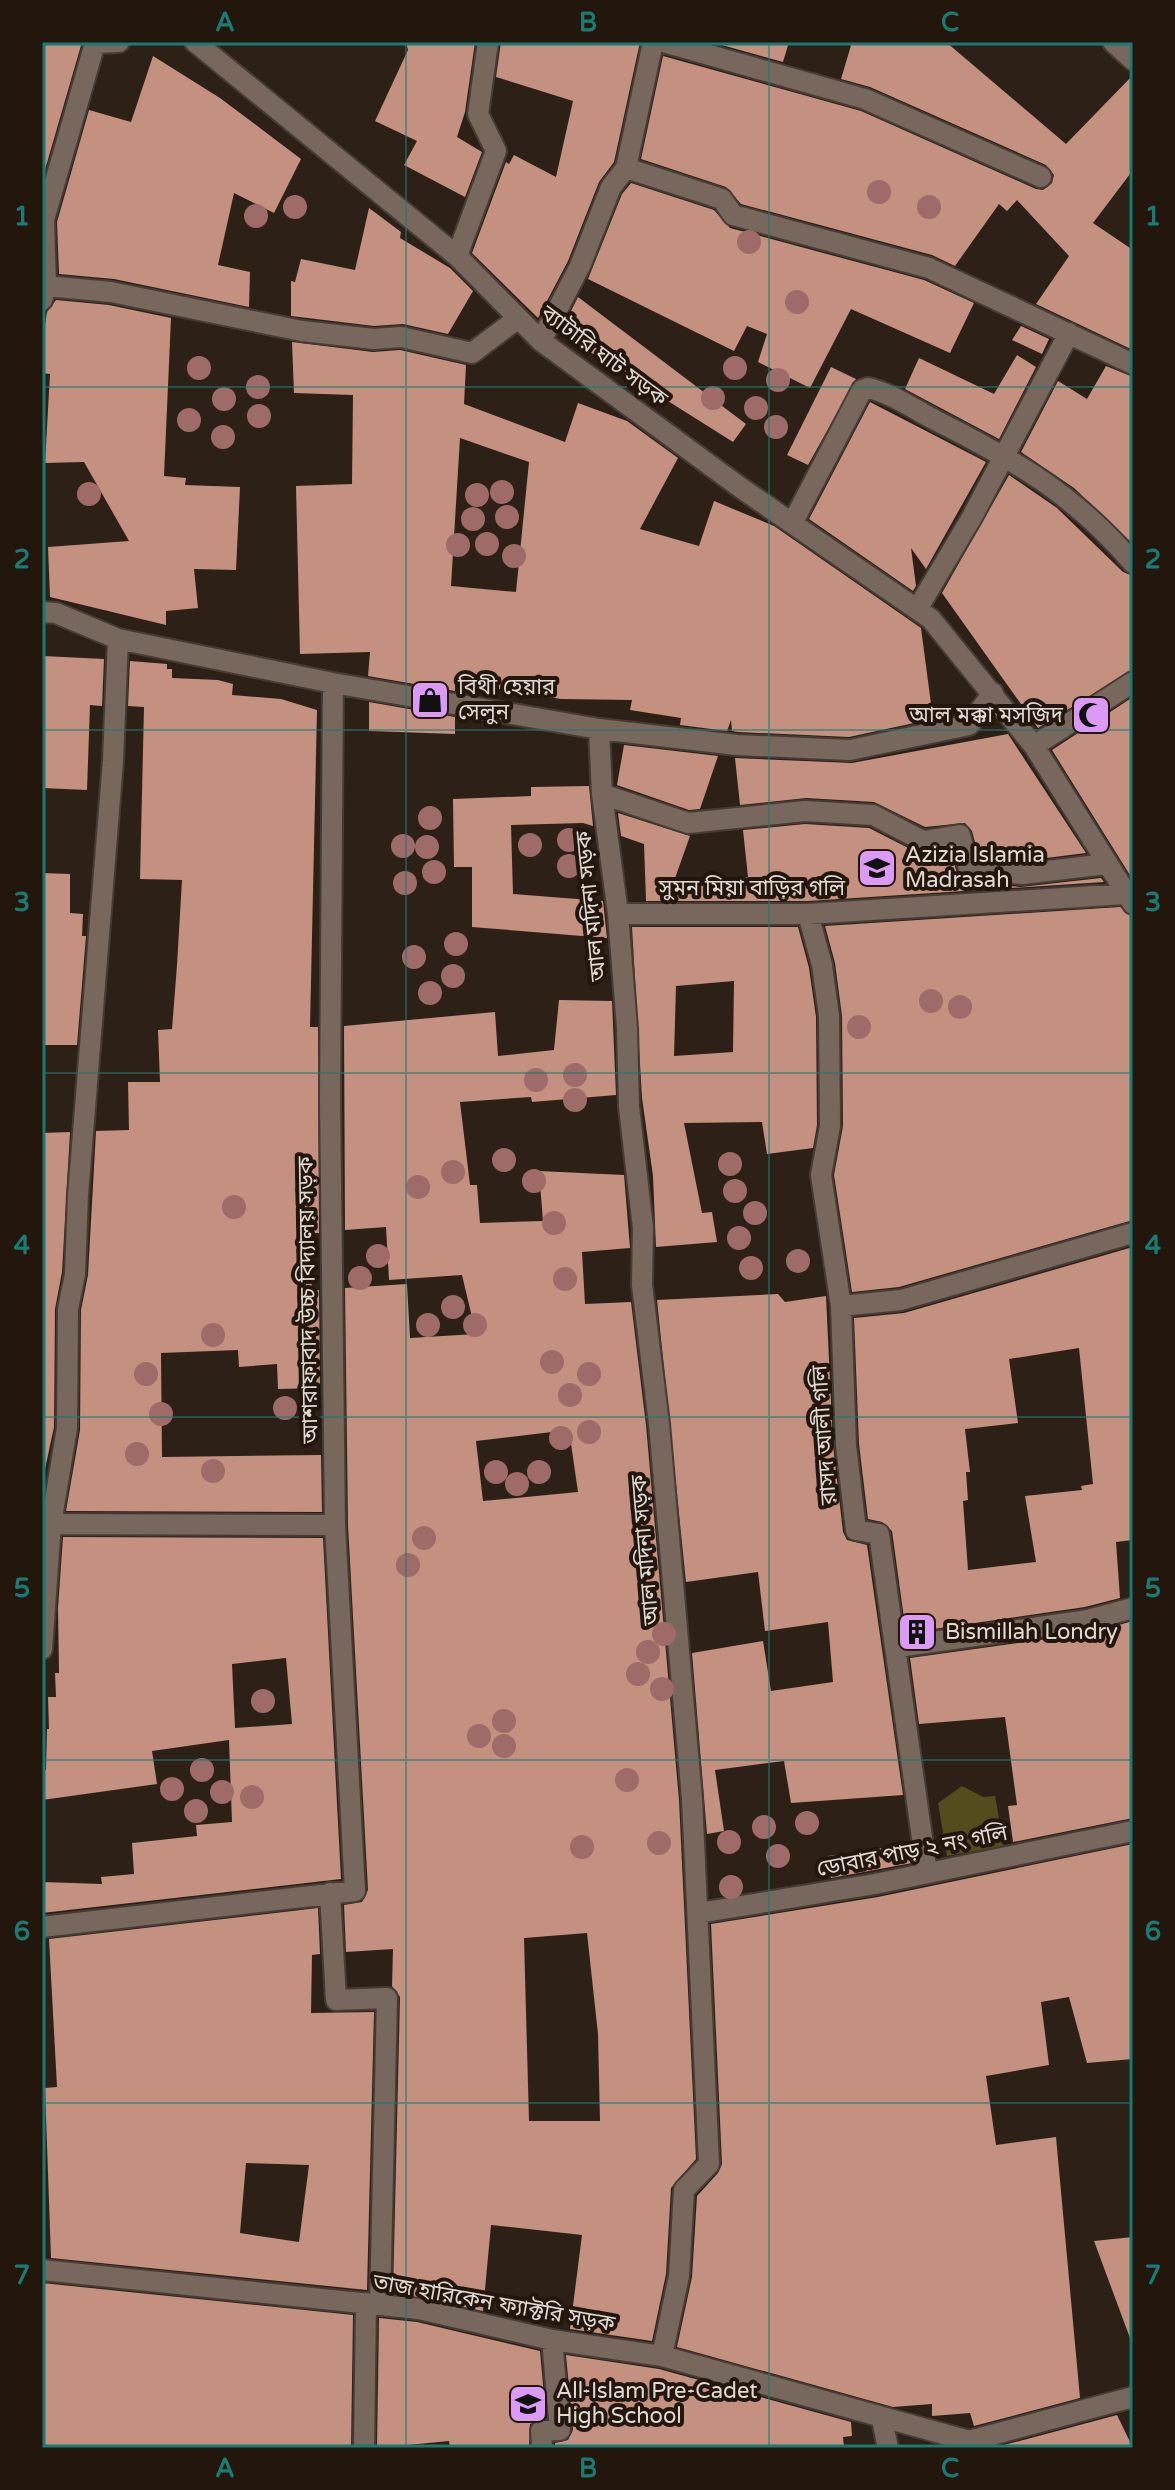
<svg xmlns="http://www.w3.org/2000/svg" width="1175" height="2490" viewBox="0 0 1175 2490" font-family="'Varela Round','Noto Sans Bengali',sans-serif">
	<rect width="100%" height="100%" fill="#2d2016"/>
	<path fill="#544c1d" d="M962,1786L983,1797L995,1796L1004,1846L947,1856L938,1803Z"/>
	<path fill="#c49080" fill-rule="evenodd" d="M42,42H82L42,180Z
		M406,42H475L465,112L457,137L482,152L465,197L404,165L417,141L375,121L408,50Z
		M501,42H640L614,162L599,182L568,261L538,318L472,253L506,162L509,164L514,155L556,177L573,101L496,77Z
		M711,42H789L783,62Z
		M852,42H946L1066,144L1133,75V170L1093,223L1133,250V350L1036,304L1069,256L1017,200L1007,211L999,204L955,266L932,255L741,204L726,187L641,159L663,56L861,111L1036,189L1043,190L1052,183L1054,175L1046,165L870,87L841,79Z
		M153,56L220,98L301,159L274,213L234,193L218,265L250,272L249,307L114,279L59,274L57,222L89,110L131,122Z
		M631,183L714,210L730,228L924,280L974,303L950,353L851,309L810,388L758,362L767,334L747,326L734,351L588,279L622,194Z
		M369,208L401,232L400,238L450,268L473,291L448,334L403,324L374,326L291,316V281L295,282L301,259L355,270Z
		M578,297L746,424L733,442L560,333Z
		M56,300L109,305L171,318L164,476L186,478L185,485L240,487L236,570L194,569L198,608L166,611V625L50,597L48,547L129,541L84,462L45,463L50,374L42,373V344L47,312Z
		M1021,326L1049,339L1042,354L1012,340Z
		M292,342L373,352L400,350L466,365L464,404L565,442L578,403L627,421L678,458L640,529L699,546L714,501L774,526L921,628L933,719L849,737L738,732L732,731L731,720L727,731L680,725L681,718L630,710L632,700L561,699L455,682V691L368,676L370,652L300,654L296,486L352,484L353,395L294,393ZM460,438L529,462L516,592L451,586Z
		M1017,355L1036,367L999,439L905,389L919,358L994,394Z
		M1106,366L1133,377V544L1074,488L1021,452L1058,381L1087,399Z
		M831,367L856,379L808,465L787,455Z
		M870,402L986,462L926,569L911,548L916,586L913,591L809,519Z
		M1009,475L1057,508L1123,572L1133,576V669L1038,728L942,593Z
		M43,656L104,659L102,706L90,705L87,790L42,788Z
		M130,661L167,664V669H172V678L218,680L233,684L232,695L281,699L317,710L310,1027H318L319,1233H308L312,1290H319L320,1388L278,1389L277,1364L239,1367L238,1350L161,1353L162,1457L321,1455L322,1512L66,1511L80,1430L81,1310L88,1275L96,1131L129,1130L128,1082H160L158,1030L172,1029L177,965L182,880L140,879L144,707L128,706Z
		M1133,697V880L1052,750Z
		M369,702L455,717V734L369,731Z
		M1008,734L1086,853L1022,861L979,857L972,831L965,823L925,827L874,802L806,798L740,805L735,758L852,763Z
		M624,745L718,756L700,809L689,810L617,785Z
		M589,786L593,826L583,823L511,825L513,894L603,901L607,938L472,927V867H454L453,799L531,796V787Z
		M618,813L690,836L674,881L748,877L743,830L805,824L869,828L918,853L950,850L957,873L968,882L1021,887L1101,878L1104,882L808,901H646L644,844L621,836Z
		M42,873L70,874V913L83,914L82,936H86L77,1045H42Z
		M1120,907L1133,917V1220L899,1287L852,1292L834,1175L843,1126L842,1016L835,963L825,926Z
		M632,927H798L809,968L816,1017L817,1125L813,1148L767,1154L762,1122L684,1123L702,1213L712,1212L717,1242L656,1247L653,1176L642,1098ZM734,981L733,1052L674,1056L676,986Z
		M559,1000L612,1001L616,1095L532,1102L531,1097L460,1102L470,1185H477L480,1223L543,1221L539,1171L624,1175L630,1248L582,1252L585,1304L631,1302L646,1425L679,1800L696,2159L671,2188L666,2274L652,2341L570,2329L582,2235L491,2225L483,2311L393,2293L400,1997L392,1986L393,1949L346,1952L344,1905L362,1902L368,1890L348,1525L345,1288L407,1284L410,1338L476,1334L462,1275L389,1280L386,1227L345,1230L344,1026L495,1012L498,1056L554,1050ZM569,1430L578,1492L483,1501L476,1441ZM587,1933L598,2034L600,2121H529L524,1938Z
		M70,1132L62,1272L55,1309L54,1427L42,1483V1133Z
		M1133,1247V1540L1116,1542L1120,1598L1085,1607L906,1633L892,1531L882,1522L868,1519L859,1444L854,1318L904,1313ZM1079,1348L1093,1484L1081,1486L1082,1490L1025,1496L1036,1562L968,1570L963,1501L968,1500L966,1472H970L965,1429L1018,1423L1009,1359Z
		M778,1294L785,1302L826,1296L833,1445L843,1532L847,1540L867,1545L903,1795L791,1803L784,1761L715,1770L724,1831L707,1834L692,1653L763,1641L771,1691L833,1682L828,1622L765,1631L758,1572L686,1582L657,1300Z
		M63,1537L323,1538L341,1879L42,1913V1882L102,1884L101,1877L134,1874L132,1843L197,1836L196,1825L232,1822L229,1740L152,1751L157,1784L42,1800V1771L46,1770L47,1729H49L48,1697H56L55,1673H59L58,1608ZM286,1658L292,1724L235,1728L232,1664Z
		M1133,1621V1818L1013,1842L1008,1806L1017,1805L1005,1717L919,1724L910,1658L1090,1633Z
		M910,1844L912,1863L831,1878L828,1856Z
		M1133,1844V2059L1087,2063L1069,1997L1041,2002L1049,2065L986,2076L996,2145L1056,2137L1080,2398L974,2426L970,2413L932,2416V2404L893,2407L677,2347L692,2277L697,2196L718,2173L722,2164L711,1924L878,1897Z
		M318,1908L320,1954L312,1955L311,2013L374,2012L367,2290L51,2258L45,2088L57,2087L49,1939ZM246,2163L309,2165L299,2242L240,2233Z
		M1133,2237V2337L1130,2338L1094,2241Z
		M42,2283L353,2315L351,2448H42Z
		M379,2318L417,2322L540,2351L546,2418L530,2424L529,2448H450L449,2441L377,2448Z
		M566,2355L659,2369L851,2422L852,2436L843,2437L844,2448H555V2443L568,2440L573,2430Z
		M1117,2415L1133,2448H993Z"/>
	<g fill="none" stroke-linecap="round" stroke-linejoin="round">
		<g stroke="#463c35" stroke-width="24">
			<path id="minor" d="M195,42L457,256L541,341L741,488L931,619L1034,746L1133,904
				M663,42L865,99L1041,177
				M1113,42L1133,60
				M626,168L722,199L733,215L929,268L1133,364
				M457,256L496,151L478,114L488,42
				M46,286L111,292L302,331L374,339L401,337L472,353L517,319
				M42,300L46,286L44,220L95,43L119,42
				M541,341L580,266L611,187L626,168L653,42
				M793,522L862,390L868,388C891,393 914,409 935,420C1016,461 1073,493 1133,563
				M918,608L972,517L1069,333
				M42,612L56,613L118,639L333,683L599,729L737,745L850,750L969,725L993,693
				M599,729L602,794L618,914L627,1028L629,1107L643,1228L642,1285L659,1424L692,1799L709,2164L684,2190L679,2276L662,2356
				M1034,746L1133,682
				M602,794L688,823L805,811L873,815L923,841L960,835L969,869L1022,874L1107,864
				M618,914H808L1126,894
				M808,914L822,965L829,1016L830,1126L821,1175L841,1306
				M42,1524L335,1525
				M898,1647L1088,1620L1133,1608
				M42,1649L51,1524L67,1428L68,1309L75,1274L78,1195L113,761L118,639
				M927,1873L879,1534L856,1530L846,1445L841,1306L901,1300L1133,1233
				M330,1893L336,2000L387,1998L380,2305
				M699,1913L875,1884L1133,1831
				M42,1927L355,1891L335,1525L330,1100L333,683
				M42,2270L419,2309L552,2340L662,2356L969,2441L1133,2397
				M882,2420L888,2448
				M364,2448L366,2303
				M542,2448L541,2431L560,2430L552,2340"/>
		</g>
		<use href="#minor" stroke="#77675c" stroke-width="20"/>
	</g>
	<g fill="#9e6b68">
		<circle cx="879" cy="192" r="12"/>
		<circle cx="295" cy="207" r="12"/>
		<circle cx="929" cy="207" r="12"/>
		<circle cx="256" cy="216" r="12"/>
		<circle cx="749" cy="242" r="12"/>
		<circle cx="797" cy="302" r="12"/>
		<circle cx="199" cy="368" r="12"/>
		<circle cx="735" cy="368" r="12"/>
		<circle cx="778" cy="380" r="12"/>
		<circle cx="258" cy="387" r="12"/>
		<circle cx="713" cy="398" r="12"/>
		<circle cx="224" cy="399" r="12"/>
		<circle cx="756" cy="408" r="12"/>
		<circle cx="259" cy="416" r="12"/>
		<circle cx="189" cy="420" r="12"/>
		<circle cx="776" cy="427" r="12"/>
		<circle cx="223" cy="437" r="12"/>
		<circle cx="502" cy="492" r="12"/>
		<circle cx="89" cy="494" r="12"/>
		<circle cx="477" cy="495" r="12"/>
		<circle cx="507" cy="517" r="12"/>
		<circle cx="473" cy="519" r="12"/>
		<circle cx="487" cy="544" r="12"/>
		<circle cx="458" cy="545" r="12"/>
		<circle cx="514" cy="556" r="12"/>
		<circle cx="430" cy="818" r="12"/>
		<circle cx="569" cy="840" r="12"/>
		<circle cx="530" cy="845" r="12"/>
		<circle cx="403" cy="846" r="12"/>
		<circle cx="427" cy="847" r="12"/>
		<circle cx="569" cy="866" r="12"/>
		<circle cx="434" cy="872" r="12"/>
		<circle cx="405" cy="883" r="12"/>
		<circle cx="456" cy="944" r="12"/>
		<circle cx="414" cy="957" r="12"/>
		<circle cx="453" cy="976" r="12"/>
		<circle cx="430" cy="993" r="12"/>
		<circle cx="931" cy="1001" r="12"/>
		<circle cx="960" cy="1007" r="12"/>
		<circle cx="859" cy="1027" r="12"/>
		<circle cx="575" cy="1075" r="12"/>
		<circle cx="536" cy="1080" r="12"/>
		<circle cx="575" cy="1100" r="12"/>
		<circle cx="504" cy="1160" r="12"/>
		<circle cx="730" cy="1164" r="12"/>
		<circle cx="453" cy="1172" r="12"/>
		<circle cx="534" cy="1181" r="12"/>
		<circle cx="418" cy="1187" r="12"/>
		<circle cx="735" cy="1191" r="12"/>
		<circle cx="234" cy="1207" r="12"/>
		<circle cx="755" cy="1213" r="12"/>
		<circle cx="554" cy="1223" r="12"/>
		<circle cx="739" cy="1238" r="12"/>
		<circle cx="378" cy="1256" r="12"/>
		<circle cx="798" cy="1261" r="12"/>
		<circle cx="751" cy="1268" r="12"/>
		<circle cx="360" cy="1278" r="12"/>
		<circle cx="565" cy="1279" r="12"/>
		<circle cx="453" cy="1307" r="12"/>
		<circle cx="428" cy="1325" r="12"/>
		<circle cx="475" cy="1325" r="12"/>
		<circle cx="213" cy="1335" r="12"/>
		<circle cx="552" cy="1362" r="12"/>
		<circle cx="146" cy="1374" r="12"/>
		<circle cx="589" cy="1374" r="12"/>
		<circle cx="570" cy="1395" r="12"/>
		<circle cx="285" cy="1408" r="12"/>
		<circle cx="161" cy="1414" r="12"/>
		<circle cx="589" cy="1432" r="12"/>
		<circle cx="561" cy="1438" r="12"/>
		<circle cx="137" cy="1454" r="12"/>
		<circle cx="213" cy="1471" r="12"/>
		<circle cx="496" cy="1472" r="12"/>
		<circle cx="539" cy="1472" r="12"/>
		<circle cx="517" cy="1484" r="12"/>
		<circle cx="424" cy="1538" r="12"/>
		<circle cx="408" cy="1565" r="12"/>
		<circle cx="664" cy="1634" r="12"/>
		<circle cx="648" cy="1652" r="12"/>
		<circle cx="638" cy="1674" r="12"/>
		<circle cx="662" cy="1689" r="12"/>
		<circle cx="263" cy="1701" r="12"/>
		<circle cx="504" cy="1721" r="12"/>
		<circle cx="479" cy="1736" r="12"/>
		<circle cx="504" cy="1746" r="12"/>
		<circle cx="202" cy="1770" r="12"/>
		<circle cx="627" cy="1780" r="12"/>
		<circle cx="172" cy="1789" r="12"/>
		<circle cx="222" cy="1792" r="12"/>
		<circle cx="252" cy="1797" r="12"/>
		<circle cx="196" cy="1811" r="12"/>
		<circle cx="807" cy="1823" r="12"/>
		<circle cx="764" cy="1827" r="12"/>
		<circle cx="729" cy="1842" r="12"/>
		<circle cx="659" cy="1843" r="12"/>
		<circle cx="582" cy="1847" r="12"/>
		<circle cx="778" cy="1856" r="12"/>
		<circle cx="731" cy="1887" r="12"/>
	</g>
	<path fill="none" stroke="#1a7b73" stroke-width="2" stroke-opacity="0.55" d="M406,42V2448M769,42V2448M42,387H1133M42,730H1133M42,1073H1133M42,1417H1133M42,1760H1133M42,2103H1133"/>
	<defs>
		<g id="shop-square" transform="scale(2)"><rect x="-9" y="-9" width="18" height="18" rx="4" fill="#da9af6" stroke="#23170d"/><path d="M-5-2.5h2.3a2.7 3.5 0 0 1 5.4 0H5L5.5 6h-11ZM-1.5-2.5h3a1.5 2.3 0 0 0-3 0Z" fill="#111"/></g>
		<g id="mosque-square" transform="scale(2)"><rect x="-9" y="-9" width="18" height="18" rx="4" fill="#da9af6" stroke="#23170d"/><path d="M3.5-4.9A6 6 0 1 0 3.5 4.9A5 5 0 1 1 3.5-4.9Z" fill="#111"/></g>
		<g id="school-square" transform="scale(2)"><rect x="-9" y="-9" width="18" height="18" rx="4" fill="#da9af6" stroke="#23170d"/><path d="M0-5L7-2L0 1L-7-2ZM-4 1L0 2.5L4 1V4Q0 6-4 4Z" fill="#111"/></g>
		<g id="building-square" transform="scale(2)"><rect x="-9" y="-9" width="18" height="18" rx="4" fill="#da9af6" stroke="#23170d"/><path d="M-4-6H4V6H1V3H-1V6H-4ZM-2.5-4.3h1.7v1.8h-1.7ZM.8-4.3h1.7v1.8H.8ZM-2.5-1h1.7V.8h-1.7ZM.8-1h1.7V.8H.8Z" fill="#111"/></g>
	</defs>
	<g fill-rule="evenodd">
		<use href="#shop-square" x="430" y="700"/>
		<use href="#mosque-square" x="1091" y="715"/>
		<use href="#school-square" x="877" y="868"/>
		<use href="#building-square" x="917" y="1632"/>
		<use href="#school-square" x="528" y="2404"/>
	</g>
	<g text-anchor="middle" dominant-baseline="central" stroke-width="8" stroke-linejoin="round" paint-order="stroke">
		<g font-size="22" fill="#e2d9d2" stroke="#23170d">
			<text transform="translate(604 356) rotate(37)">ব্যাটারি ঘাট সড়ক</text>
			<text x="752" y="888">সুমন মিয়া বাড়ির গলি</text>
			<text transform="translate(591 906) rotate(-96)">আল মদিনা সড়ক</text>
			<text transform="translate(308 1300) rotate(-91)">আশরাফাবাদ উচ্চ বিদ্যালয় সড়ক</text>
			<text transform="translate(824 1435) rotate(-94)">রাসদ আলী গলি</text>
			<text transform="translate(645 1550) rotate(-95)">আল মদিনা সড়ক</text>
			<text transform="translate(912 1851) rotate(-11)">ডোবার পাড় ২ নং গলি</text>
			<text transform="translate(494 2303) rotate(10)">তাজ হারিকেন ফ্যাক্টরি সড়ক</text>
		</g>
		<g font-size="22" fill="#e2d9d2" stroke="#23170d" text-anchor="start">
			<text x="458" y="687">বিথী হেয়ার<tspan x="458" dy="25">সেলুন</tspan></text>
			<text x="1063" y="715" text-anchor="end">আল মক্কা মসজিদ</text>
			<text x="905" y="855">Azizia Islamia<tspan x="905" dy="25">Madrasah</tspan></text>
			<text x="945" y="1632">Bismillah Londry</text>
			<text x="556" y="2391">All-Islam Pre-Cadet<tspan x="556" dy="25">High School</tspan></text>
		</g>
	</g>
	<rect width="1175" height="2490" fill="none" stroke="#23170d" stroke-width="88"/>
	<rect x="44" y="44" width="1087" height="2402" fill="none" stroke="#1a7b73" stroke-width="3"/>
	<g font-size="26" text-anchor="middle" font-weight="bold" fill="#1a7b73">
		<text x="225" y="31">A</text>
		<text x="588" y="31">B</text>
		<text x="950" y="31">C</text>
		<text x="22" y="225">1</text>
		<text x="1153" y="225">1</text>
		<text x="22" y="568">2</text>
		<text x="1153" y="568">2</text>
		<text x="22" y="911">3</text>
		<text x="1153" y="911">3</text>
		<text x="22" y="1254">4</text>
		<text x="1153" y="1254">4</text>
		<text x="22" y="1597">5</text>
		<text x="1153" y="1597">5</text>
		<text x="22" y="1940">6</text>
		<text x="1153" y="1940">6</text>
		<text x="22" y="2284">7</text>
		<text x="1153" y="2284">7</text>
		<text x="225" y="2477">A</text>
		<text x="588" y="2477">B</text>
		<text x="950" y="2477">C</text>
	</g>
</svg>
